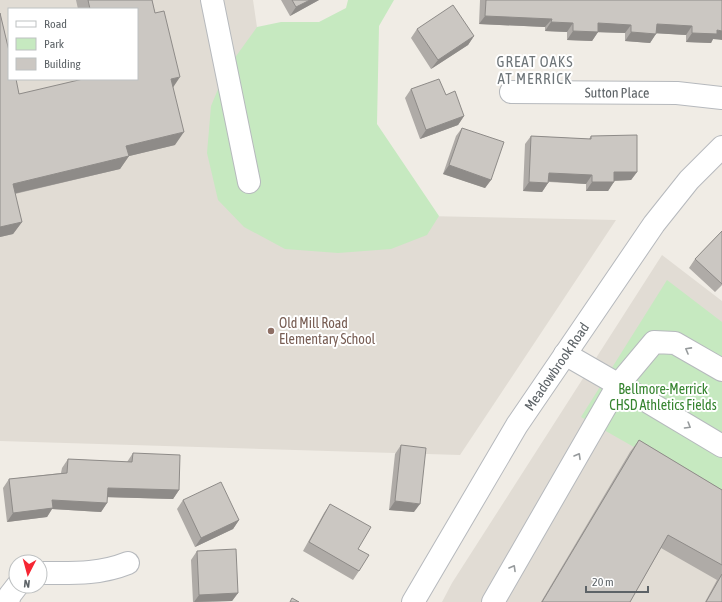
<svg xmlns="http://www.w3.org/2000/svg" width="722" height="602" viewBox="0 0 722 602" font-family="'Asap Condensed',sans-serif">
	<rect width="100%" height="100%" fill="#f0ece5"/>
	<path fill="#e1dcd4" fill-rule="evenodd" d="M0,0H253L284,213L616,220L460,455L0,441ZM9,9H137V79H9Z
		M662,255L722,301V602H442L452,583Z"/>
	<path fill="#c6e9c0" d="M348,0H394L379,26L377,124L439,216L427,235L391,249L338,253L285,249L244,227L218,200L207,153L211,106L226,70L257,27L281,22H319L346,8Z
		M667,280L722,322V497L581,417Z"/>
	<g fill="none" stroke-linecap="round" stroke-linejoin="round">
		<g stroke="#b6b9bd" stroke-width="24">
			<g id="minor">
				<path d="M212,0L249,182"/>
				<path id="s1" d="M511,92L677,93L722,98"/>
				<path d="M565,354L645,400L722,446"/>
				<path d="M40,573C71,573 98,575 128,563"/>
				<path d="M8,602L10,595L17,586"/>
				<path id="s2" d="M413,602L517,425L654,224L689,180L722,147"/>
				<path d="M493,602L618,385L654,342L675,343L722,370"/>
			</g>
		</g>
		<use href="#minor" stroke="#fff" stroke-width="22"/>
	</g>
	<path fill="#afaba7" d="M76,0H152L173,88L175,145L129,156L120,169L15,194L22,222L13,234L0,237V13L19,94L137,79V9H78Z
		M281,0H319L290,16Z
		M480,0H722L713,39L711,43L686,42V35L656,33L650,43L625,41V33L598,32L592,41L567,40V32L545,31V27L479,24Z
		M417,29L474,36L468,45L431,69L411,38Z
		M411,89L464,116L458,125L420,139L405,98Z
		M462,128L491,180L485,188L443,174L456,136Z
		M531,136L589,139L591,136L637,172L631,180L614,181L608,191H586V184L549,182L548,183L542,192L523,191L525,144Z
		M722,231V285L715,292L689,268L695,259Z
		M639,440L722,490V602H705L717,580L661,548L630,602H541L630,452Z
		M401,445L414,512L389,510L395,454Z
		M133,453L179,490L173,499L107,497V503L101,512L52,509L47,517L7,522L3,488L9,479L61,473L62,468L68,459L127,462Z
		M183,500L239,520L233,529L195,547L177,509Z
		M330,504L358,549L359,571L353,580L303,551L324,513Z
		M197,551L238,593L232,601L193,602L191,560Z"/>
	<path fill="#8e8b88" d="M310,0H319L290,16L296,7Z
		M485,16L552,19L545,27L479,24Z
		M551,22L573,23L567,32L545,31Z
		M598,23L631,25L625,33L592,32Z
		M657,24L692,26L686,35L651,33Z
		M717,30L722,31V40L713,39L711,43L686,42L692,33Z
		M573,31L598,32L592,41L567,40Z
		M631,32L656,34L650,43L625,41Z
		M474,36L468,45L431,69L438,60Z
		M180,77L172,89L171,79Z
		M464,116L458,125L420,139L426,130Z
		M184,132L175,145L117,159L126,146Z
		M129,156L120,169L4,196L13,184Z
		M449,165L491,180L485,188L443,174Z
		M614,172H637L631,180L608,181Z
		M549,173L592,175L586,184L543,181Z
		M529,182L548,183L542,192L523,191Z
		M592,182H614L608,191H586Z
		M22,222L13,234L0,237V227Z
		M108,488L179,490L173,499L102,497Z
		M52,500L107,503L101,512L52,509L47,517L7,522L13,513Z
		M395,501L420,504L414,512L389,510Z
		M239,520L233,529L195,547L201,538Z
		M238,593L232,601L194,602L199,595Z"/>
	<path fill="#cbc7c2" stroke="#8e8b88" d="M88,0H152L155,13L164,11L180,77L171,79L184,132L126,146L129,156L13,184L22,222L0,227V13L9,51V79H16L19,94L83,79H137V9H90Z
		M292,0H310L296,7Z
		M486,0H722V31L717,30V34L692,33V26L657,24L656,34L631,32V25L598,23V32L573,31V23L551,22L552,19L485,16Z
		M453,5L474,36L438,60L417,29Z
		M439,79L446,95L455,91L464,116L426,130L411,89Z
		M462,128L504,142L491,180L449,165Z
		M637,135V172H614V182H592V175L549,173L548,183L529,182L531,136L591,139V136Z
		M722,231V284L695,259Z
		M639,440L722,490V565L668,535L630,602H542Z
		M401,445L426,448L420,504L395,501Z
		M133,453L180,455L179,490L108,488L107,503L52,500L53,508L13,513L9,479L67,473L68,459L132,462Z
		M221,482L239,520L201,538L183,500Z
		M330,504L371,527L358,549L369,555L359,571L309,542Z
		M236,549L238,593L199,595L197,551Z
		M722,574V602H706Z
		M292,598L299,602H290Z"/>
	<defs><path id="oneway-chevron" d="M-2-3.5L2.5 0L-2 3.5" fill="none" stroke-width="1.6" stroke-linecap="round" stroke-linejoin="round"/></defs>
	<g stroke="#969a9c">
		<use href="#oneway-chevron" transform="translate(688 350) rotate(-151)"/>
		<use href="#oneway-chevron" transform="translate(688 426) rotate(31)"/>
		<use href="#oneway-chevron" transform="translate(578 456) rotate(-60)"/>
		<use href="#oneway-chevron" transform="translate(513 568) rotate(-60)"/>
	</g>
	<circle fill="#8d6e63" stroke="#fff" stroke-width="1.5" cx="271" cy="331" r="4"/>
	<g text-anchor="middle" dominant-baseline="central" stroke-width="4" stroke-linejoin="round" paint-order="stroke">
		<g font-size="14" fill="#5d6367" stroke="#fff">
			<text stroke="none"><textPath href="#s1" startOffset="106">Sutton Place</textPath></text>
			<text stroke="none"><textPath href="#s2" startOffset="276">Meadowbrook Road</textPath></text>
		</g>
		<g font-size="14" fill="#785e54" stroke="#fff" text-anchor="start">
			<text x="279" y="323">Old Mill Road<tspan x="279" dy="16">Elementary School</tspan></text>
		</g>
		<g font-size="14" fill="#36842f" stroke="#fff">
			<text x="663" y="389">Bellmore-Merrick<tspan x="663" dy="16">CHSD Athletics Fields</tspan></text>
		</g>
		<g font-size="15" letter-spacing="1" fill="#6e7579" stroke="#fff">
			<text x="535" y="61">GREAT OAKS<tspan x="535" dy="17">AT MERRICK</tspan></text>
		</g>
	</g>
	<rect x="8" y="8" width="130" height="72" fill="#ffffff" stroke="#bec1c2"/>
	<rect x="16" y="21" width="20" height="6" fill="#ffffff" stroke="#bec1c2"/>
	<text x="44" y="28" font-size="12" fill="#5d6367">Road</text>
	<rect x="16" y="38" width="20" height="12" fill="#c6e9c0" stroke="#bec1c2"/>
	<text x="44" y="48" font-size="12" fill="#5d6367">Park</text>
	<rect x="16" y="58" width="20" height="12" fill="#cbc7c2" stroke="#bec1c2"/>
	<text x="44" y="68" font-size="12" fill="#5d6367">Building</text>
	<g transform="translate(28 574) rotate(186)"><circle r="19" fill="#ffffff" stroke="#bec1c2"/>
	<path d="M0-3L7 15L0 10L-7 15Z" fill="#f62633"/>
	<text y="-6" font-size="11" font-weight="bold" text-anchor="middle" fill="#5d6367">N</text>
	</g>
	<path d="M586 586v6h62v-6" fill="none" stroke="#5d6367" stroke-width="2"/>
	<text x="592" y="586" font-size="12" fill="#5d6367" stroke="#ffffff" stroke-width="3" paint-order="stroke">20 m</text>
</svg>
